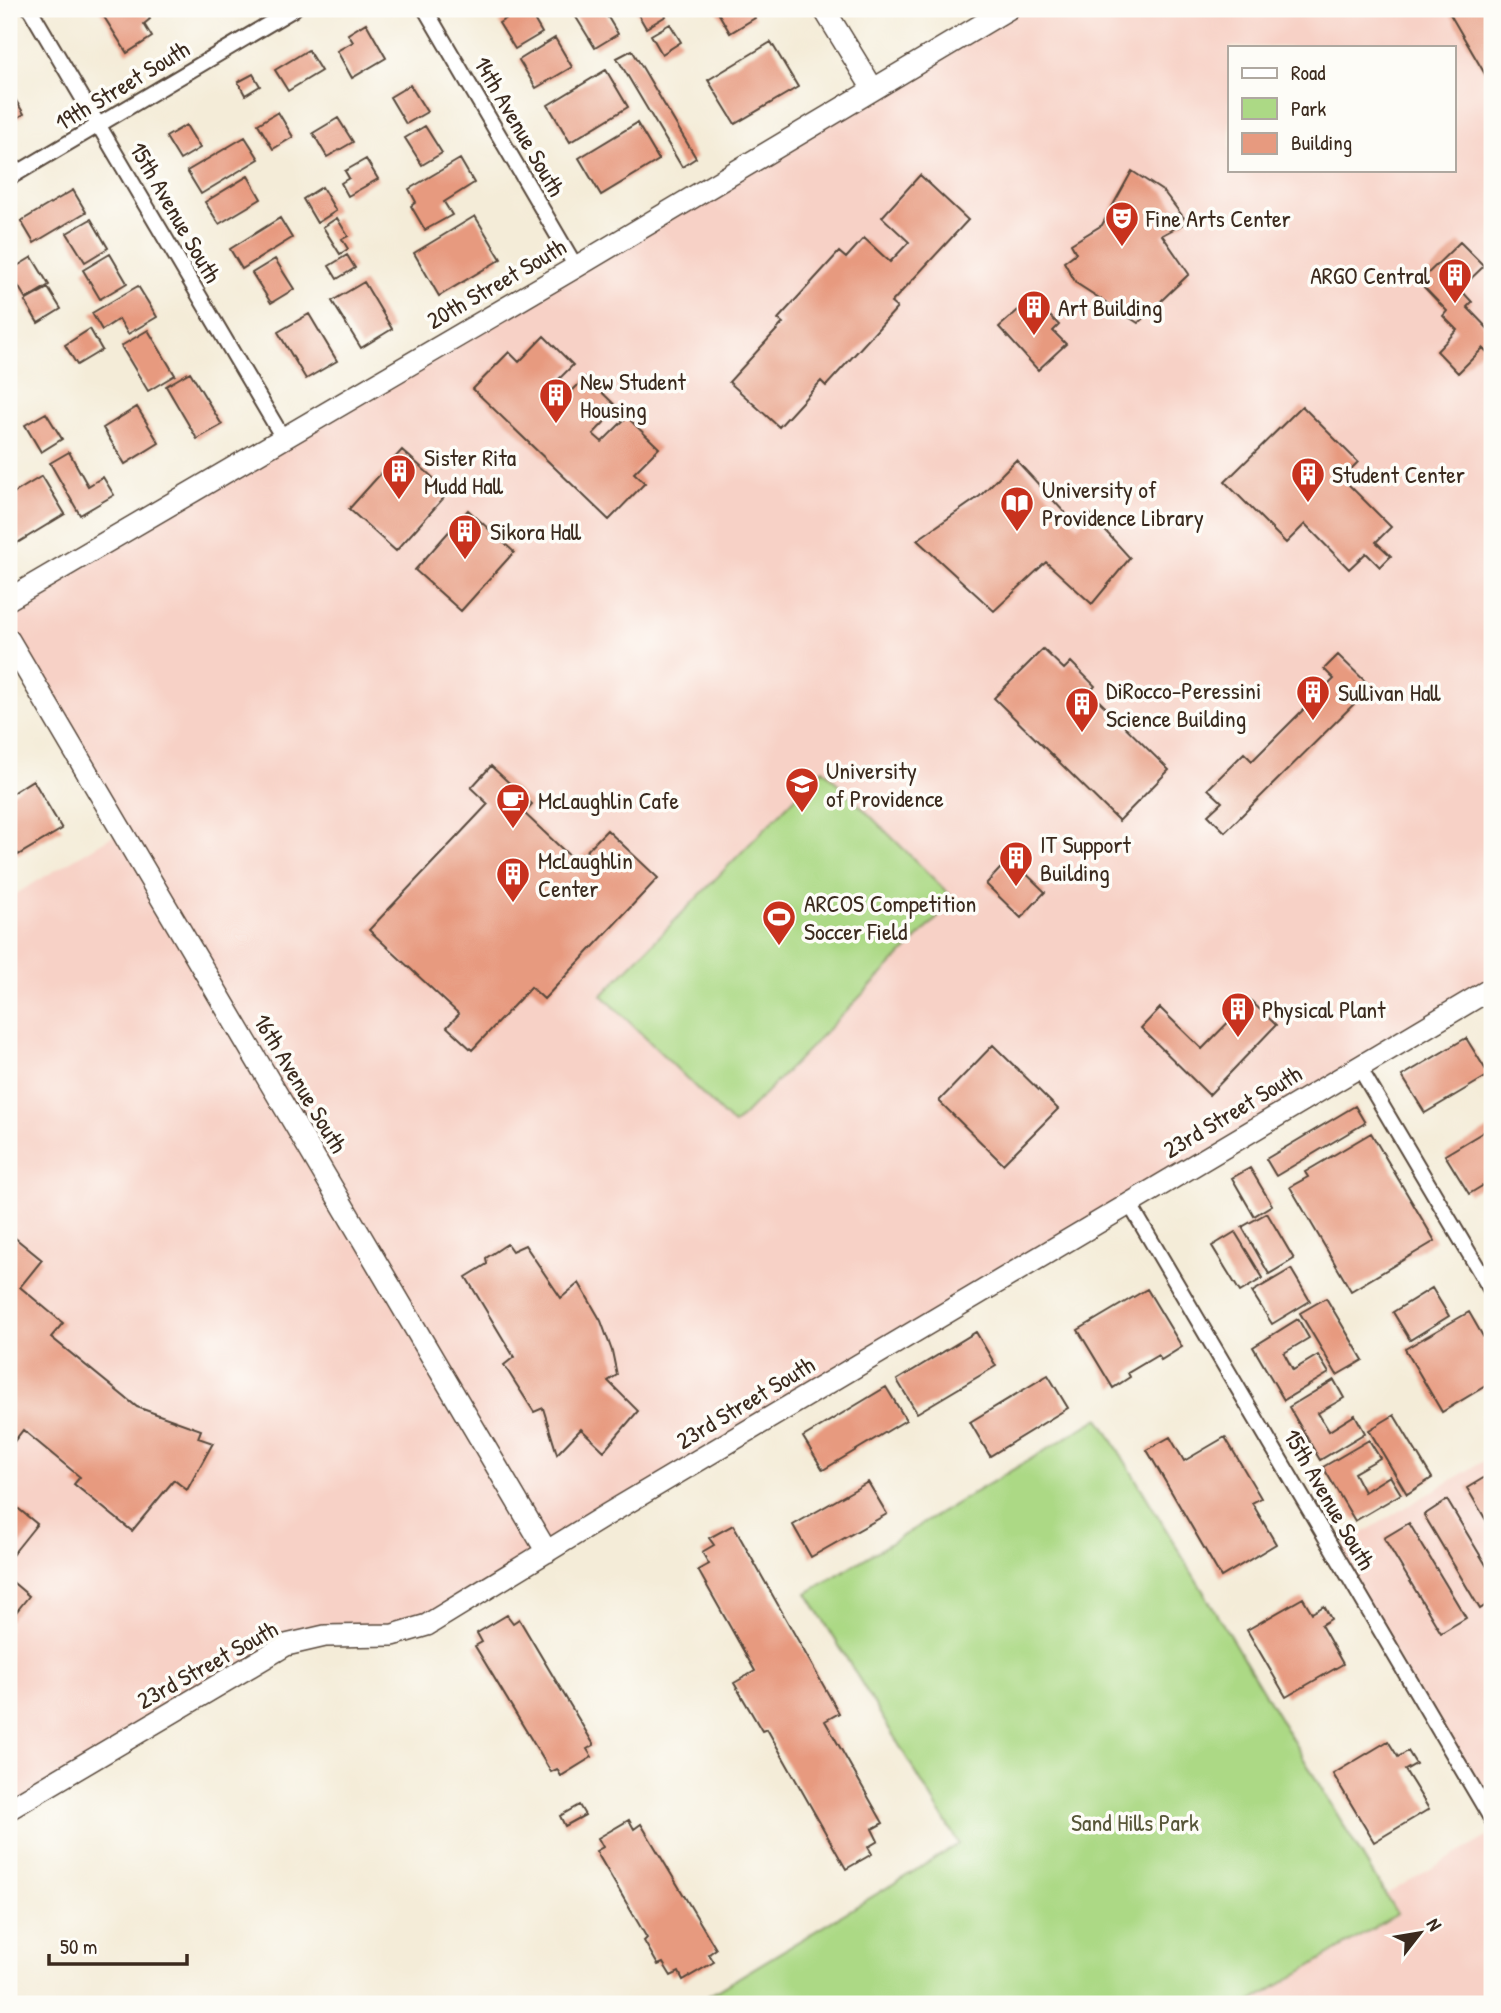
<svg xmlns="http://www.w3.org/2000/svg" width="1501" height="2013" viewBox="0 0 1501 2013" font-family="'Patrick Hand',sans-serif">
	<rect width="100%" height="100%" fill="#fdfcf7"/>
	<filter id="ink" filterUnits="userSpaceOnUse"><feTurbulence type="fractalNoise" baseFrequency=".0143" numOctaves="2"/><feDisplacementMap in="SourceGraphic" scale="14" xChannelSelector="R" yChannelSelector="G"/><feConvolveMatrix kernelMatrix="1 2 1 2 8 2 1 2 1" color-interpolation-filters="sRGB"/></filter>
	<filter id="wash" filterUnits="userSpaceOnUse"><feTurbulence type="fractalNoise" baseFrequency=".00686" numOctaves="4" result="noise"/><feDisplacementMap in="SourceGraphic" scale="28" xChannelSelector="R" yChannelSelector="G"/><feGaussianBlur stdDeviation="1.57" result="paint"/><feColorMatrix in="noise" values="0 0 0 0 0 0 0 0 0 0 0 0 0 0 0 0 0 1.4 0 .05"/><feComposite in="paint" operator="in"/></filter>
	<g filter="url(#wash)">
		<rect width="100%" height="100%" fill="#f4ecd8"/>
		<path fill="#f7d1c6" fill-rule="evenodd" d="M1009,9H1492V988L427,1625L285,1645L9,1809V898L121,831L9,640V599ZM1230,47H1454V170H1230Z
			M1492,1456V1820L1334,1550Z
			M1492,1834V2004H1248L1397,1915L1385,1895Z"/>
		<path fill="#acd985" stroke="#748252" stroke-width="2" d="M823,769L955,900L734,1125L602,995Z
			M1099,1418L1397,1914L1248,2004H695L959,1844L807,1593Z"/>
		<g id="blocks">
			<path fill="#e79a7f" d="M99,9H144L150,19L144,24L152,37L127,53Z
				M522,9H528L542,33L515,49L499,23Z
				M571,9H603L618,34L595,48Z
				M635,9H662L666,16L646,28Z
				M716,9H749L755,18L730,33Z
				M1447,9H1492V86Z
				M366,23L386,58L352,78L337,51L353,42L348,34Z
				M670,24L681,42L662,54L651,35Z
				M555,38L572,67L536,88L519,60Z
				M771,42L798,87L735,124L708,80Z
				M308,50L321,71L288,91L275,70Z
				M632,50L696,158L682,167L617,58Z
				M606,70L628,107L570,142L548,105Z
				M253,74L260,86L245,95L238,82Z
				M410,85L427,112L406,124L390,97Z
				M9,89L24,114L9,123Z
				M278,112L293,137L273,149L258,124Z
				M338,118L353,142L327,157L313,133Z
				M637,123L659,160L601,195L579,158Z
				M186,125L200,148L180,160L166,137Z
				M425,126L442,153L422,165L405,138Z
				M245,137L259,159L201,194L187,171Z
				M366,159L378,179L348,196L341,183L349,178L345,171Z
				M460,159L474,183L444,202L452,215L425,230L411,206L416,202L409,189Z
				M1132,171L1164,192L1187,222L1162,235L1189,274L1138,323L1076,283L1064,262L1076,253L1071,244L1102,225Z
				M920,175L968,220L891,303L897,308L826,386L821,381L779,427L729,382L783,323L778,319L839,252L846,258L864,238L890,262L909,242L882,217Z
				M248,176L261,199L219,224L205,202Z
				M322,187L336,211L317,223L303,199Z
				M73,190L86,212L34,243L21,221Z
				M475,216L501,259L439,296L414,253Z
				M280,218L292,238L242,269L230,249Z
				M337,218L348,236L342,239L348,249L340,254L323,227Z
				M91,219L108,248L85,262L67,233Z
				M1460,242L1484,266L1460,289L1472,302L1467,307L1492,333V357L1483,348L1458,373L1437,351L1457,330L1443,316L1447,311L1419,282Z
				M110,254L127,283L100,299L83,270Z
				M347,255L355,268L337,279L329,266Z
				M32,257L49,285L26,299L9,271Z
				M275,259L294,289L271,303L252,273Z
				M364,282L392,329L361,348L332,301Z
				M138,286L157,317L128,334L119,319L102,330L92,313Z
				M48,288L61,309L38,323L25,301Z
				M1024,305L1041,324L1050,316L1059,325L1053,331L1066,344L1038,370L999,327Z
				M309,314L337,361L306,379L278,332Z
				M90,329L102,350L77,365L65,345Z
				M148,330L175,375L148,391L121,346Z
				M544,336L573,365L548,390L561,402L586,377L618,408L593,434L602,442L627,417L659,448L634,473L645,483L609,520L473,389L509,352L519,362Z
				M190,372L222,425L197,439L166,386Z
				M1302,406L1358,462L1342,478L1391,527L1376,542L1391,556L1380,567L1366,553L1349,569L1305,524L1286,543L1225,482Z
				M137,407L159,443L125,464L103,428Z
				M46,413L62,439L41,452L25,425Z
				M402,450L449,492L396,551L349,509Z
				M69,452L88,486L103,477L114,495L80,515L50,463Z
				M1016,460L1077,526L1090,514L1130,558L1092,604L1046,562L994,611L917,540L980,496Z
				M42,476L65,514L9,548V496Z
				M468,510L514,552L461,611L415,570Z
				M1043,649L1064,669L1071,662L1095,686L1090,692L1169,770L1119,821L994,698Z
				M1338,655L1371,687L1225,832L1208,815L1222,802L1208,789L1244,753L1252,761L1334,679L1324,669Z
				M491,766L532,804L524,813L576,862L607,830L658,878L544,999L531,987L472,1050L447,1027L459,1014L369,930L488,804L471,788Z
				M33,780L62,829L18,855L9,839V795Z
				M1010,858L1045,892L1021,918L986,884Z
				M1250,1000L1276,1025L1209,1095L1141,1028L1160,1008L1202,1049Z
				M1466,1038L1489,1075L1425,1113L1402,1076Z
				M993,1045L1058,1109L1003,1164L939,1101Z
				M1355,1106L1365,1123L1276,1176L1266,1159Z
				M1492,1127V1180L1469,1194L1445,1155Z
				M1371,1133L1435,1241L1351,1291L1290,1187L1308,1177L1305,1172Z
				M1250,1168L1272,1205L1254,1216L1232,1178Z
				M1267,1213L1294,1259L1269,1274L1242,1227Z
				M1235,1232L1263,1278L1240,1292L1212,1246Z
				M9,1233L42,1260L20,1287L63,1323L51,1337L137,1407L201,1430L198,1438L213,1443L187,1490L174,1480L132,1531L74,1484L80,1477L23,1430L9,1448Z
				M507,1244L512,1251L525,1245L561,1298L579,1283L601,1321L612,1351L617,1375L608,1381L638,1411L604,1451L581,1429L557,1454L543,1408L534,1412L504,1365L514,1357L466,1277L487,1264L486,1258Z
				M1291,1269L1310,1301L1272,1324L1252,1292Z
				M1432,1288L1449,1316L1410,1340L1393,1312Z
				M1147,1289L1182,1347L1161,1360L1158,1355L1128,1373L1130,1377L1113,1388L1078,1330Z
				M1326,1298L1363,1360L1337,1375L1300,1313Z
				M1469,1312L1492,1352V1382L1442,1412L1405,1349Z
				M1298,1319L1309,1338L1284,1353L1293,1370L1318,1355L1329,1373L1284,1400L1253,1347Z
				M976,1332L996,1366L917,1413L897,1380Z
				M1048,1375L1068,1408L990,1456L970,1422Z
				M1334,1380L1344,1398L1318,1413L1329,1431L1355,1415L1365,1433L1320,1460L1289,1407Z
				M886,1387L906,1420L823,1470L803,1437Z
				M1394,1415L1432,1478L1407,1494L1369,1430Z
				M1170,1437L1184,1461L1225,1437L1261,1498L1252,1503L1276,1544L1221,1577L1147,1450Z
				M1369,1440L1380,1458L1354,1473L1364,1492L1390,1476L1401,1494L1355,1521L1323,1467Z
				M1490,1474L1492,1477V1530L1467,1488Z
				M868,1482L887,1514L811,1557L793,1525Z
				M1447,1500L1492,1575V1601L1480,1609L1424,1515Z
				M9,1501L37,1524L9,1559Z
				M1409,1523L1466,1618L1441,1633L1384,1538Z
				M733,1525L839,1713L825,1721L883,1823L872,1829L878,1841L868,1847L872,1854L846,1869L767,1729L762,1731L734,1683L755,1671L698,1570L709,1564L702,1552L714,1545L709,1538Z
				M9,1579L29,1596L9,1621Z
				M1303,1598L1312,1613L1324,1606L1331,1619L1321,1625L1343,1664L1286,1697L1247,1630Z
				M507,1615L513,1623L519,1619L594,1745L587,1749L592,1757L561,1776L557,1769L551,1772L475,1646L482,1642L477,1633Z
				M1388,1741L1398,1757L1408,1751L1416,1764L1405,1770L1429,1809L1374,1842L1333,1774Z
				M579,1805L585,1815L565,1826L560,1816Z
				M629,1820L634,1829L641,1824L716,1949L709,1954L714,1962L683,1980L679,1972L671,1976L663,1963L658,1965L644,1941L647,1938L596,1851L603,1847L598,1838Z"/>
		</g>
	</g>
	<g filter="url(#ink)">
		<use href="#blocks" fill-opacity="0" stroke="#57473a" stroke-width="2"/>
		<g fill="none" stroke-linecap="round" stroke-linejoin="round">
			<g stroke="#57473a" stroke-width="18">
				<path id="street" d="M30,9L283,438
					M425,9L576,267
					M9,178L294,9
					M1359,1067L1492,1292
					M1129,1203L1492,1820"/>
			</g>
			<g stroke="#57473a" stroke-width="24">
				<path id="secondary" d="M824,9L873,89
					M9,599L576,267L1008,9
					M9,640L547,1552
					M9,1809L286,1645L325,1636L393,1635L427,1625L608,1514L1492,988"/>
			</g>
			<use href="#street" stroke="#fff" stroke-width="14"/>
			<use href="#secondary" stroke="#fff" stroke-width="21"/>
		</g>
	</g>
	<defs>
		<g id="theatre-pin" transform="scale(1.75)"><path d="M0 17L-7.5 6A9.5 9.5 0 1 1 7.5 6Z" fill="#c8321e" stroke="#fdfcf7"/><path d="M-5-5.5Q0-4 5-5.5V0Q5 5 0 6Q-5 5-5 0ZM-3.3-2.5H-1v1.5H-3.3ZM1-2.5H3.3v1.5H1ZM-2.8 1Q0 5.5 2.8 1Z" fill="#fff"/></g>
		<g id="building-pin" transform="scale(1.75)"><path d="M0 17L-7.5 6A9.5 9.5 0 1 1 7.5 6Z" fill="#c8321e" stroke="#fdfcf7"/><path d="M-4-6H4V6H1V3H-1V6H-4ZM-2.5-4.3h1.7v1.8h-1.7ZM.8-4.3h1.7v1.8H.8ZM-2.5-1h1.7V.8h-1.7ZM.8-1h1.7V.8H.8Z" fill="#fff"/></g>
		<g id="library-pin" transform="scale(1.75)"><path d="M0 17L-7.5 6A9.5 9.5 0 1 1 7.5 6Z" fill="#c8321e" stroke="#fdfcf7"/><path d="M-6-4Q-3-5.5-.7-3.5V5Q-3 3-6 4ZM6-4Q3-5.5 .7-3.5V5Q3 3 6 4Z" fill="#fff"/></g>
		<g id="university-pin" transform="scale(1.75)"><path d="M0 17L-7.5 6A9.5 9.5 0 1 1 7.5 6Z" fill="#c8321e" stroke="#fdfcf7"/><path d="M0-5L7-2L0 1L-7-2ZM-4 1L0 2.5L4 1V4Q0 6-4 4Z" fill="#fff"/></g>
		<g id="cafe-pin" transform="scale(1.75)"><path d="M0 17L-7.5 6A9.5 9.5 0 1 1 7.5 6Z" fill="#c8321e" stroke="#fdfcf7"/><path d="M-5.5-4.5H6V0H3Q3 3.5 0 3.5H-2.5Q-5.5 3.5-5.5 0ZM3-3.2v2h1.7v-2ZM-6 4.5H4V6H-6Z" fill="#fff"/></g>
		<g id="stadium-pin" transform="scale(1.75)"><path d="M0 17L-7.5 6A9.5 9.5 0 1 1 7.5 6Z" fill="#c8321e" stroke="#fdfcf7"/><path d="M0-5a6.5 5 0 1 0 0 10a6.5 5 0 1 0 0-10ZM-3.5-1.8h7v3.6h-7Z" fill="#fff"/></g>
	</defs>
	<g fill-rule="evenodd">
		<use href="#theatre-pin" x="1122" y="218"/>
		<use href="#building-pin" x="1455" y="275"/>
		<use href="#building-pin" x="1034" y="307"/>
		<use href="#building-pin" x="556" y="395"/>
		<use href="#building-pin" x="399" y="471"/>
		<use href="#building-pin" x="1308" y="474"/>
		<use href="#library-pin" x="1017" y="503"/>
		<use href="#building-pin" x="465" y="531"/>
		<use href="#building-pin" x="1313" y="692"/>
		<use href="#building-pin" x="1082" y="704"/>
		<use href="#university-pin" x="802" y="784"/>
		<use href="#cafe-pin" x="513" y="800"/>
		<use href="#building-pin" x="1016" y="858"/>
		<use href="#building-pin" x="513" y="874"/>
		<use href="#stadium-pin" x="779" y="917"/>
		<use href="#building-pin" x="1238" y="1009"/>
	</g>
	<g text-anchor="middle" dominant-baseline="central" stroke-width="7" stroke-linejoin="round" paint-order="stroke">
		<g font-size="24" fill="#3b2a1e" stroke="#fdfcf7">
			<text transform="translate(122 85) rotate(-31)">19th Street South</text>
			<text transform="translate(520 126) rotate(60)">14th Avenue South</text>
			<text transform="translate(176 212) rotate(60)">15th Avenue South</text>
			<text transform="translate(496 283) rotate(-30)">20th Street South</text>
			<text transform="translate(301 1083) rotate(59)">16th Avenue South</text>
			<text transform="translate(1232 1111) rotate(-31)">23rd Street South</text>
			<text transform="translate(745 1402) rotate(-31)">23rd Street South</text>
			<text transform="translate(1330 1499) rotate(60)">15th Avenue South</text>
			<text transform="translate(207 1664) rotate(-29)">23rd Street South</text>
		</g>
		<g font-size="24" fill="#3b2a1e" stroke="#fdfcf7" text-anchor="start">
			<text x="1146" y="218">Fine Arts Center</text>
			<text x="1430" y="275" text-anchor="end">ARGO Central</text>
			<text x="1058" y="307">Art Building</text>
			<text x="580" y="381">New Student<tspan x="580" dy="28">Housing</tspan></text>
			<text x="424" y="457">Sister Rita<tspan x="424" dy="28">Mudd Hall</tspan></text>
			<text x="1332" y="474">Student Center</text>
			<text x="1042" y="489">University of<tspan x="1042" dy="28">Providence Library</tspan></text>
			<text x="490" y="531">Sikora Hall</text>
			<text x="1106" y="690">DiRocco-Peressini<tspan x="1106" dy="28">Science Building</tspan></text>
			<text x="1338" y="692">Sullivan Hall</text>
			<text x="826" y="770">University<tspan x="826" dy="28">of Providence</tspan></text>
			<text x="538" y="800">McLaughlin Cafe</text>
			<text x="1040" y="844">IT Support<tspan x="1040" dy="28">Building</tspan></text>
			<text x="538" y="860">McLaughlin<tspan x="538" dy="28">Center</tspan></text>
			<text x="804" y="903">ARCOS Competition<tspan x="804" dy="28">Soccer Field</tspan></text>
			<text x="1262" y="1009">Physical Plant</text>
		</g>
		<g font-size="24" fill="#575638" stroke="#fdfcf7">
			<text x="1135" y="1822">Sand Hills Park</text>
		</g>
	</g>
	<rect width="1501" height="2013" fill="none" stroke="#fdfcf7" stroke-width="35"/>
	<rect x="1228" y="46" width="228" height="126" fill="#fdfcf7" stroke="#afa8a0" stroke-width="2"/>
	<rect x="1242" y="68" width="35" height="10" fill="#ffffff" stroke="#afa8a0" stroke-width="2"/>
	<text x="1291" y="80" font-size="21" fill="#3b2a1e">Road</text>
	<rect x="1242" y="98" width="35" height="21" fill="#acd985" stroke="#afa8a0" stroke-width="2"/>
	<text x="1291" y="116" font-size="21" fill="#3b2a1e">Park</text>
	<rect x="1242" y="133" width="35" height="21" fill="#e79a7f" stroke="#afa8a0" stroke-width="2"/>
	<text x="1291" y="150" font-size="21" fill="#3b2a1e">Building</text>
	<g transform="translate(1420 1933) rotate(59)" stroke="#fdfcf7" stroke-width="5" paint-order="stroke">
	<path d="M0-5L12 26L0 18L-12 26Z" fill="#3b2a1e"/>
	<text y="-10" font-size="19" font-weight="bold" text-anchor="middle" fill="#3b2a1e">N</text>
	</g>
	<path d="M49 1954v10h138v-10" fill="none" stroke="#3b2a1e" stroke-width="3.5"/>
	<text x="60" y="1954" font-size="21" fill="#3b2a1e" stroke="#fdfcf7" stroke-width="5" paint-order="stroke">50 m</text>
</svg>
